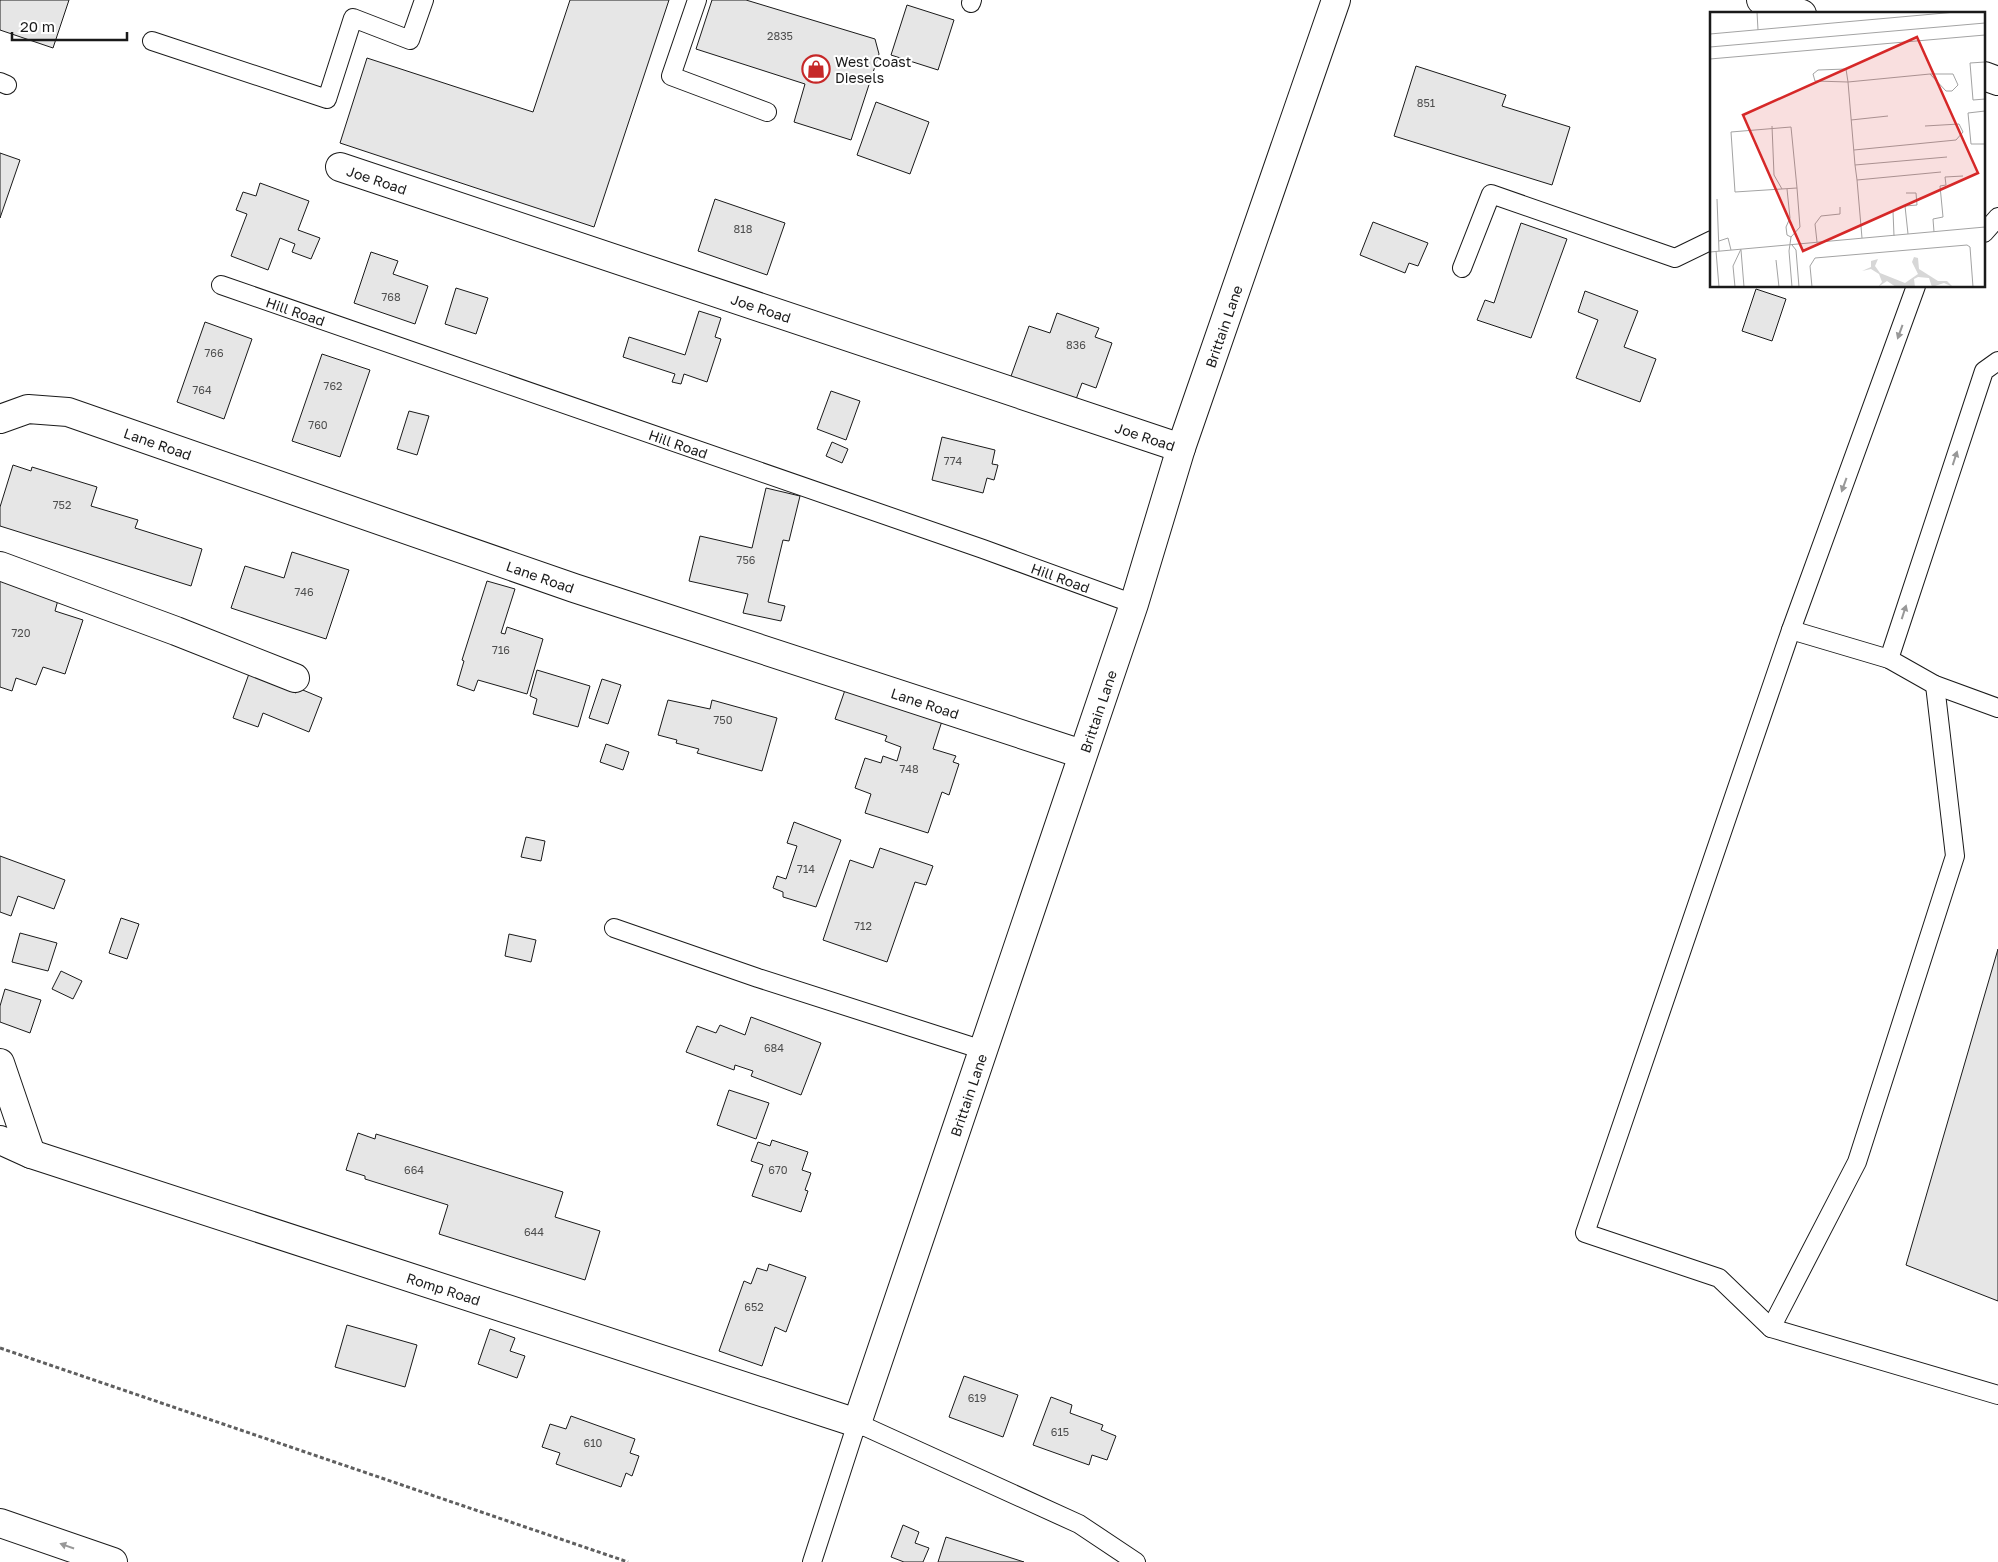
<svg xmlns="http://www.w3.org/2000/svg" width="1998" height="1562" viewBox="0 0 1998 1562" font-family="'Golos Text',sans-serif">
	<rect width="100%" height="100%" fill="#fff"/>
	<path fill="#e6e6e6" stroke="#1a1a1a" d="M0,0H69L53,48L0,30Z
		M570,0H669L594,227L340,143L367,58L533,112Z
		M712,0H746L875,39L879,54L851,140L794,122L805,84L696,49Z
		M907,5L954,20L938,70L891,55Z
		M1416,66L1506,95L1502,106L1570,127L1552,185L1394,136Z
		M876,102L929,122L910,174L857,155Z
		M0,153L20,160L0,218Z
		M260,183L309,201L298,230L320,238L311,259L292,252L295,244L280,238L268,270L231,256L247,214L236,210L243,192L256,196Z
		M715,199L785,223L767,275L698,251Z
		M1373,222L1428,243L1418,266L1409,263L1405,273L1360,255Z
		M1521,223L1567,239L1531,338L1477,320L1485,300L1494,303Z
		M371,252L398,261L393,274L428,286L415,324L354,303Z
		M456,288L488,298L476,334L445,324Z
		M1756,289L1786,299L1772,341L1742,331Z
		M1585,291L1638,311L1624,347L1656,359L1640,402L1576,378L1598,320L1578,312Z
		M699,311L721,318L715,337L721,339L707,382L684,374L681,384L672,382L675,374L623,357L629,337L685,355Z
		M1057,313L1099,328L1095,337L1112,343L1096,388L1082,383L1075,402L1010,379L1029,326L1050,333Z
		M205,322L252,339L224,419L177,402Z
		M322,354L370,370L340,457L292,441Z
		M831,391L860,401L846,440L817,429Z
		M409,411L429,416L417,455L397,449Z
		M942,437L995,450L992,464L998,465L994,480L987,478L983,493L932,480Z
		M832,442L848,449L842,463L826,456Z
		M13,465L31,471L32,467L97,487L91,506L138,520L135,528L202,549L191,586L0,526V507Z
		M766,488L800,496L789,541L783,540L768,602L785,606L781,621L743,613L748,594L689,581L700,536L752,548Z
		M292,552L349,570L326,639L231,608L245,566L284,578Z
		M0,581L58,600L55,611L83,620L65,674L43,667L36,685L16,678L12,691L0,687Z
		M487,581L515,589L501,633L505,634L507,627L543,639L527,694L478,680L474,691L457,685L464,661L462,660Z
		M537,670L590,686L578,727L533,714L537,699L530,696Z
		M250,671L271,679L270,683L296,693L298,688L322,698L309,732L263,713L258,727L233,718Z
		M602,679L621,685L608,724L589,718Z
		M845,690L942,721L933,749L956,756L953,762L959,764L949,795L942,792L928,833L865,813L871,794L855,788L865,758L881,763L883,756L897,761L901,747L885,741L887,736L835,719Z
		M668,700L710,709L712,700L777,718L762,771L697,753L699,749L676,743L677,740L658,735Z
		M606,744L629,752L623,770L600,762Z
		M794,822L841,840L816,907L783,897V892L773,888L777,876L786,879L797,846L787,843Z
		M526,837L545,841L541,861L521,857Z
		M880,848L933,866L926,885L915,882L887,962L823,940L850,860L873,868Z
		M0,856L65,880L54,909L18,896L11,916L0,912Z
		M121,918L139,924L127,959L109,953Z
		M20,933L57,943L48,971L12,962Z
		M509,934L536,940L531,962L505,956Z
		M1998,949V1301L1906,1265Z
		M61,971L82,981L73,999L52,989Z
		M5,989L41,1000L30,1033L0,1022V1006Z
		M751,1017L821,1043L801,1095L751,1076L753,1071L735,1065L734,1070L686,1052L697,1026L716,1033L720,1025L745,1035Z
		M729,1090L769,1103L756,1139L717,1125Z
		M358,1133L375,1139L376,1134L563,1192L555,1217L600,1231L585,1280L439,1234L448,1205L365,1179V1176L346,1170Z
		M772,1140L808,1152L802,1170L811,1173L805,1190L808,1191L801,1212L752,1196L763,1165L751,1161L758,1142L770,1146Z
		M769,1264L806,1277L786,1332L775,1327L762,1366L719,1351L744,1281L751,1284L757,1268L767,1271Z
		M347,1325L417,1345L405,1387L335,1367Z
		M490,1329L515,1338L510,1351L525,1356L517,1378L478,1364Z
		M964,1376L1018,1395L1003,1437L949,1417Z
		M1051,1397L1072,1405L1070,1413L1103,1425L1101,1430L1116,1436L1107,1460L1092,1455L1089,1465L1033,1445Z
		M571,1416L635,1439L630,1453L639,1456L632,1476L626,1473L621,1487L556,1464L560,1453L542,1447L550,1424L566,1429Z
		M903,1525L919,1532L915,1543L929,1548L923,1562H904L891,1557Z
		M946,1537L1024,1562H938Z"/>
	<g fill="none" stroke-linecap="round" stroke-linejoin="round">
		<g stroke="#1a1a1a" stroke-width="20">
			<g id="service">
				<path d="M697,0L671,76L767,112"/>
				<path d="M971,3L972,0"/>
				<path d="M152,41L327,99L353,18L410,40L424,0"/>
				<path d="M0,82L7,85"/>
				<path d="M1984,233L1998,217"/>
				<path d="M1462,268L1491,194L1675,258L1712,240"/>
				<path id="s1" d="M221,285L983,549L1134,604"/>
				<path d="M1916,286L1791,630L1585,1233L1719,1278L1771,1328L1998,1395"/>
				<path d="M1791,630L1889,659L1935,685L1998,708"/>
				<path d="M1889,659L1984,371L1998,361"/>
				<path d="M614,928L758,978L983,1050"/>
				<path d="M1771,1328L1857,1162L1955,856L1935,685"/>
				<path d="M812,1562L857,1423L1079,1524L1136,1562"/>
			</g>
		</g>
		<g stroke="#1a1a1a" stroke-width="30">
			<g id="minor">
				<path id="s2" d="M340,167L1181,448"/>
				<path id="s3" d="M0,419L28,409L68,412L574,588L1082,754"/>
				<path d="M0,566L176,631L295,678"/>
				<path d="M0,1063L31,1154L0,1140"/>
				<path id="s4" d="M31,1154L857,1423L1134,604L1181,448L1336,0"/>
			</g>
		</g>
		<g stroke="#1a1a1a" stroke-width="30">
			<path id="secondary" d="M1761,0L1802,14
				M1984,76L1998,81"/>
		</g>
		<g stroke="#1a1a1a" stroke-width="30">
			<path id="motorway" d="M0,1523L113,1562"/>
		</g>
		<path stroke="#5f5f5f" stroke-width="3" stroke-dasharray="4 2.5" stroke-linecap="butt" d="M0,1348L628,1562"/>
		<use href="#service" stroke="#fff" stroke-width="18"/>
		<use href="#minor" stroke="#fff" stroke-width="28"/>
		<use href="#secondary" stroke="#fff" stroke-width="28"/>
		<use href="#motorway" stroke="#fff" stroke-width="28"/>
	</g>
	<defs><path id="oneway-solid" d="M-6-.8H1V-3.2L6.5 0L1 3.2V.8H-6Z" transform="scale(1.25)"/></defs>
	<g fill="#989898">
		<use href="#oneway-solid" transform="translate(1900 332) rotate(110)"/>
		<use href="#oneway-solid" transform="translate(1955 458) rotate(-72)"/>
		<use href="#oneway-solid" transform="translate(1844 485) rotate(110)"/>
		<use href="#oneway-solid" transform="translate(1904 612) rotate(-72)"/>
		<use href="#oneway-solid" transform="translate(67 1546) rotate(-161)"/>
	</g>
	<defs>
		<g id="shop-ring" transform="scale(1.4375)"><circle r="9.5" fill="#fff" stroke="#c62828" stroke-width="1.5"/><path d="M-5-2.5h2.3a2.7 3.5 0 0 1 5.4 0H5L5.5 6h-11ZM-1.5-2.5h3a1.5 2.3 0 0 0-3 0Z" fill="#c62828"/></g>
	</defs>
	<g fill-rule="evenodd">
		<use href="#shop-ring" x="816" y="69"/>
	</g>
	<g text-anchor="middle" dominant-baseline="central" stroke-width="4" stroke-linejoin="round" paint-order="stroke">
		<g font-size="11" fill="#4d4d4d">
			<text x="780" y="35">2835</text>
			<text x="1426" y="102">851</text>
			<text x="743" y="228">818</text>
			<text x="391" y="296">768</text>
			<text x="1076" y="344">836</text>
			<text x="214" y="352">766</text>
			<text x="333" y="385">762</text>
			<text x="202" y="389">764</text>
			<text x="318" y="424">760</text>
			<text x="953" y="460">774</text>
			<text x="62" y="504">752</text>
			<text x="746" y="559">756</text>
			<text x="304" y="591">746</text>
			<text x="21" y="632">720</text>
			<text x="501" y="649">716</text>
			<text x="723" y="719">750</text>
			<text x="909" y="768">748</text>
			<text x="806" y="868">714</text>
			<text x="863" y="925">712</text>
			<text x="774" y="1047">684</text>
			<text x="414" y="1169">664</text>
			<text x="778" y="1169">670</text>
			<text x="534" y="1231">644</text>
			<text x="754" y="1306">652</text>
			<text x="977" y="1397">619</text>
			<text x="1060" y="1431">615</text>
			<text x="593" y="1442">610</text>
		</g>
		<g font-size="14" fill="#1a1a1a" stroke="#fff" text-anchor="start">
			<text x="835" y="61">West Coast<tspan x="835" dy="16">Diesels</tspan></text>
		</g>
		<g font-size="14" fill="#1a1a1a" stroke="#fff">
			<text stroke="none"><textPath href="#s2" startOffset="39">Joe Road</textPath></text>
			<text stroke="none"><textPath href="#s2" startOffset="444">Joe Road</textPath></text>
			<text stroke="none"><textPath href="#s1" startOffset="79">Hill Road</textPath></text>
			<text stroke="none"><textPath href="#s4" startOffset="2025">Brittain Lane</textPath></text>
			<text stroke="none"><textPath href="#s2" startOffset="849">Joe Road</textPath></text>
			<text stroke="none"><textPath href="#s3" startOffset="165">Lane Road</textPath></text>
			<text stroke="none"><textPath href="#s1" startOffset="484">Hill Road</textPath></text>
			<text stroke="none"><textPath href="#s3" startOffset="570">Lane Road</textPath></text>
			<text stroke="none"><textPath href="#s1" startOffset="889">Hill Road</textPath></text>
			<text stroke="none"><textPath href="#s3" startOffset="975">Lane Road</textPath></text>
			<text stroke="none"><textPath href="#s4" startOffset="1620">Brittain Lane</textPath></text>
			<text stroke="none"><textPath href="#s4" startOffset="1215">Brittain Lane</textPath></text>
			<text stroke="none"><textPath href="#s4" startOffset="434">Romp Road</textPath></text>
		</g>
	</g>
	<g transform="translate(1710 12)">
		<rect width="275" height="275" fill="#fff"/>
		<path d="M204,245L208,246L209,257L228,269H237L243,275L234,271L222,275L219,266L208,265L204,267L205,275H186L177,269L168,275L172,270L169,262L161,257L152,259L161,255V249L168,247L165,254L170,261L195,271L208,262L202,250Z" fill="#d7d7d7"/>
		<path fill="none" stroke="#a3a3a3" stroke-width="1" d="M47,0L48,18M0,22L246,0M0,35L275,11M0,47L275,23M275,50L260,51L263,88L275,87M220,62H243L248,73L242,79H236ZM275,99L258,101L261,132H275M141,108L178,104M62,114L64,163L72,177M144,138L246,128L253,120L249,112L215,114M145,153L237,145M147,168L231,160M77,177L80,206L76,215L77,223L81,225M196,181H206L207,193L195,194L198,222M7,187L9,239M183,199L184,224M224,220L223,207L233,205L230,174L236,173L235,165L253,164M152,226L147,168L145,153L138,70L136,57L108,58L103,62L105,69L138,70L220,62M9,229L18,226L21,238M107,230L105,212L111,204L130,202V195M82,233L86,238L89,275M31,238L34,275M6,239L9,275M0,240L275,215M66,248L69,275M25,275L23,254L31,237M82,275L79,239L81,225L90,215L87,176L81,115L21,120L25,180L87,176M102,275L100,254L105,246L257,233L260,235L263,275"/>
		<path fill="#d62828" fill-opacity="0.15" stroke="#d62828" stroke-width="2.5" d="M207,25L268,161L93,239L33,103Z"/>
		<rect width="275" height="275" fill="none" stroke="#1a1a1a" stroke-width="2.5"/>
	</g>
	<path d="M12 32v8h115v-8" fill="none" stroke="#1a1a1a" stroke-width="2.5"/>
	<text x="20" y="32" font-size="15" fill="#1a1a1a" stroke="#ffffff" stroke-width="4" paint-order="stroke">20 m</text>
</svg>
